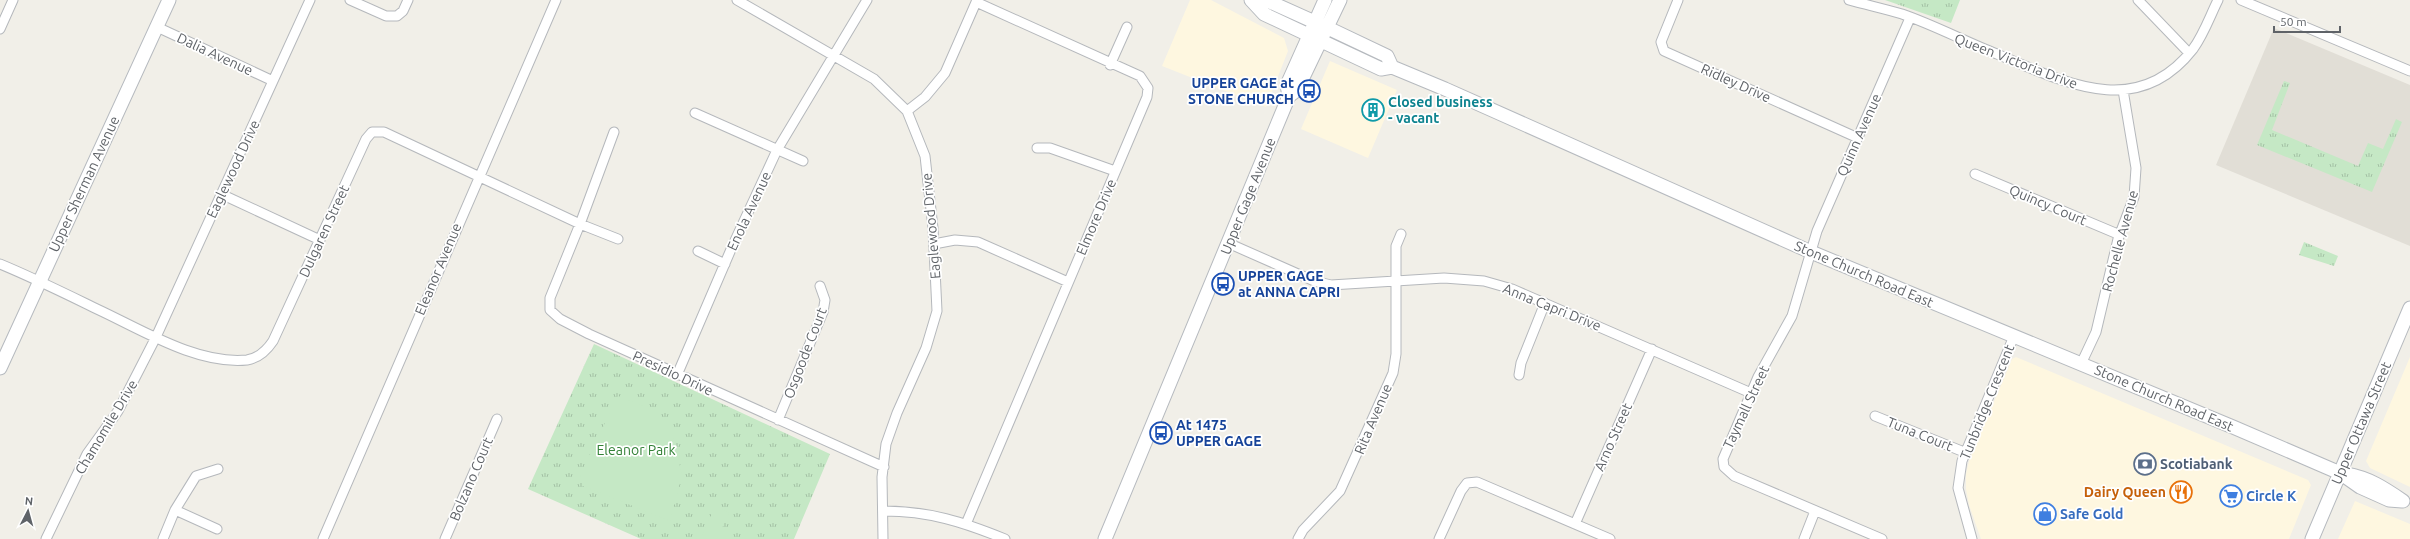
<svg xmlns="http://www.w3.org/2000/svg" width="2410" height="539" viewBox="0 0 2410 539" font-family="Ubuntu,sans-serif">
	<defs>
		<pattern id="grass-tufts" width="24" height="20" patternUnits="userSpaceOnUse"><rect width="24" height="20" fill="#c5e8c5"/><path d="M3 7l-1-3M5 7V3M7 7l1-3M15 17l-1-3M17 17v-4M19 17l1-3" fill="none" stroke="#a3c0a4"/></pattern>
	</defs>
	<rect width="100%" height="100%" fill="#f1efe8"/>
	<path fill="#fef7e0" d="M1190,0H1211L1284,38L1288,51L1266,107L1162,66Z
		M1330,61L1397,90L1368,158L1301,129Z
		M2016,357L2308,480L2311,485L2289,539H1981L1969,505L1966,489V474L1969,461L2012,359Z
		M2410,357V487L2370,468L2366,461Z
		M2355,501L2410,524V539H2338Z"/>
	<path fill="#e1ded6" d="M2274,28L2410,85V246L2216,165Z"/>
	<path fill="url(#grass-tufts)" d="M1885,0H1960L1951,23Z
		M2284,81L2290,83L2272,130L2358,166L2368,143L2383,149L2396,119L2402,122L2372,192L2257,145Z
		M2304,242L2338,256L2334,266L2299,255Z
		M594,344L830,454L794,539H641L528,489Z"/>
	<path fill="#c5e8c5" d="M618,396L644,406L673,436L682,475L670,521L583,486L580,475Z
		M715,506L729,513L717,539L702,536Z"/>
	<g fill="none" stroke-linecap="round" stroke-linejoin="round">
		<g stroke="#b5b8bc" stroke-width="11">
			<path id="minor" d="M350,0L386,16H397L403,11L408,0
				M737,0L874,79L907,111L925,156L933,228L937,311L926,348L897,413L886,444L882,477L883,539
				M1678,0L1661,42L1664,51L1858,138
				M1849,0C1867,5 1885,9 1902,14C1934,25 1966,42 1997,54C2064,82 2137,121 2193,49C2204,34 2210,16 2218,0
				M2138,0L2189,53
				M2241,0L2410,71
				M157,27L273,81
				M0,29L13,0
				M1110,65L1127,27
				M907,111L925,97L945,73L977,0
				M695,113L803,161
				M614,132L580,224L550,298V310L560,319L589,334L884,467
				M1037,148H1050L1115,171
				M1975,174L2120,235
				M221,194L320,240
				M1228,243L1314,281L1331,285L1444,278L1484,281L1512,289L1751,393
				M934,244L955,240L978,242L1068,282
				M698,251L725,264
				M0,264C34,278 66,294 99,310C142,330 198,365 247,360C259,358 267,350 273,341L366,139L372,132H384L580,224L618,239
				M2081,364L2096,332L2118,239L2134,197L2136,168L2123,90
				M677,375L732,247L777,150L867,0
				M1519,375L1521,363L1545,303
				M1875,416L1964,452
				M778,420L823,312L825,300L820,286
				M175,510L217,529
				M884,511C929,511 963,522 1005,539
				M966,524L1147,97L1148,88L1140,76L976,2
				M1575,524L1652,349
				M46,539L87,454L118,411L156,337L310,0
				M163,539L175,510L196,476L218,469
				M323,539L556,0
				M445,539L497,419
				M1298,539L1303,530L1340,491L1393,373L1396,354V246L1401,234
				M1439,539L1461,491L1467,483L1477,482L1610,539
				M1804,539L1815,511
				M1882,539L1734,476L1724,467L1723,459L1758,377L1792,316L1817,231L1910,18
				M1972,539L1958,488L1962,461L2014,336"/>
		</g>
		<g stroke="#b6babf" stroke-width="15">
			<path id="secondary" d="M1251,0L1264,14L1381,69L1392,67L1445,89L1811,252L2233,427L2340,473L2360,487L2389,500L2402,501
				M1252,0L1270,2L1328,28L1387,56L1392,67
				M1289,96L1297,90L1340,0
				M0,368L169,0
				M2346,474C2369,478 2384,488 2403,501
				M1105,539L1289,96L1287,85L1325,0
				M2312,539L2410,308"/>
		</g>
		<use href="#minor" stroke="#fff" stroke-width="9"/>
		<use href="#secondary" stroke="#fff" stroke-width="13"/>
	</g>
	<defs>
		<g id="bus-ring" transform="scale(1.15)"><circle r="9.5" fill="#fff" stroke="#1a4fb4" stroke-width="1.5"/><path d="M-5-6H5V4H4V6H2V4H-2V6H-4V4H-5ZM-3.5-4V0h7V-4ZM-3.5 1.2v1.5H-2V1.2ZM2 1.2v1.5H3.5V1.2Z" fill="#1a4fb4"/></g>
		<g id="building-ring" transform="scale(1.15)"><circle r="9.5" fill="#fff" stroke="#0f9aa8" stroke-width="1.5"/><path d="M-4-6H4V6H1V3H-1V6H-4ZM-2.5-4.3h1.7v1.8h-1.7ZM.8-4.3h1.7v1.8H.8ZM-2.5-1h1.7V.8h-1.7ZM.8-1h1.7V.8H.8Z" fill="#0f9aa8"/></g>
		<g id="bank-ring" transform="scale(1.15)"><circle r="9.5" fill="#fff" stroke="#5c6f8a" stroke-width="1.5"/><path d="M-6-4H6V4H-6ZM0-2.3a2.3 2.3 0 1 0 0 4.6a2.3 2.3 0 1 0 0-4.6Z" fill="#5c6f8a"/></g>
		<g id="restaurant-ring" transform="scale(1.15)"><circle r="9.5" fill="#fff" stroke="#e8710a" stroke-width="1.5"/><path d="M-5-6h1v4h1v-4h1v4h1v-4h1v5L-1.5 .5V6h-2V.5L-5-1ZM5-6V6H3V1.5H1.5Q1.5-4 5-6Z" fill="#e8710a"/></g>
		<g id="supermarket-ring" transform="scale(1.15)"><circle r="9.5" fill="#fff" stroke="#3f7fe0" stroke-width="1.5"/><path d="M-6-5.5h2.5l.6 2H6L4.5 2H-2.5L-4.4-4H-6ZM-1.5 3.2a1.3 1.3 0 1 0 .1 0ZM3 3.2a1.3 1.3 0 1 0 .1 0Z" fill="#3f7fe0"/></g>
		<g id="shop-ring" transform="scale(1.15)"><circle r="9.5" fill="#fff" stroke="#3f7fe0" stroke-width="1.5"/><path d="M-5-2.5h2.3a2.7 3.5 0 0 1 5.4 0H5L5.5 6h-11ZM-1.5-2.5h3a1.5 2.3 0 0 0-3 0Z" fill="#3f7fe0"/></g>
	</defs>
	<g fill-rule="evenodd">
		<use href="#bus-ring" x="1309" y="91"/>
		<use href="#building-ring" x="1373" y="110"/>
		<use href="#bus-ring" x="1223" y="284"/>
		<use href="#bus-ring" x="1161" y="433"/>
		<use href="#bank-ring" x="2145" y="464"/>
		<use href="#restaurant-ring" x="2181" y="492"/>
		<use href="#supermarket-ring" x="2231" y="496"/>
		<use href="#shop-ring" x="2045" y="514"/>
	</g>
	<g text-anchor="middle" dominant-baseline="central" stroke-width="3.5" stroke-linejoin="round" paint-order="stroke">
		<g font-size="14" fill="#5f6368" stroke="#fff">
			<text transform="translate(215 54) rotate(25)">Dalia Avenue</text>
			<text transform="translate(2016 61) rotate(21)">Queen Victoria Drive</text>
			<text transform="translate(1736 83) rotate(24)">Ridley Drive</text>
			<text transform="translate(1859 135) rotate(-66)">Quinn Avenue</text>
			<text transform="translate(233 169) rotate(-65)">Eaglewood Drive</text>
			<text transform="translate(84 184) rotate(-65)">Upper Sherman Avenue</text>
			<text transform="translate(1248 196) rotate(-68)">Upper Gage Avenue</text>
			<text transform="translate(2048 205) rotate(23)">Quincy Court</text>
			<text transform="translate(749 211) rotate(-65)">Enola Avenue</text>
			<text transform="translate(1096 217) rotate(-67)">Elmore Drive</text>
			<text transform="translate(931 226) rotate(-95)">Eaglewood Drive</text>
			<text transform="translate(324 231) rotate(-65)">Dulgaren Street</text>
			<text transform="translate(2120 241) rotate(-75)">Rochelle Avenue</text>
			<text transform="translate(438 269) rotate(-67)">Eleanor Avenue</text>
			<text transform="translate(1864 274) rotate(23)">Stone Church Road East</text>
			<text transform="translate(1552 307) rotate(22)">Anna Capri Drive</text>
			<text transform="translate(805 353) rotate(-69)">Osgoode Court</text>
			<text transform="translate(673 373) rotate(25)">Presidio Drive</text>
			<text transform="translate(2164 398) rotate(23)">Stone Church Road East</text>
			<text transform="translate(1987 402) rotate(-68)">Tunbridge Crescent</text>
			<text transform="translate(1746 407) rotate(-65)">Taymall Street</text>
			<text transform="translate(1373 419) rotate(-67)">Rita Avenue</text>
			<text transform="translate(2361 423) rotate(-67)">Upper Ottawa Street</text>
			<text transform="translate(106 427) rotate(-59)">Chamomile Drive</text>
			<text transform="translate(1920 434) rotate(22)">Tuna Court</text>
			<text transform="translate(1613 437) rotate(-66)">Arno Street</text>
			<text transform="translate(471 479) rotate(-67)">Bolzano Court</text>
		</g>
		<g font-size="14" font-weight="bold" fill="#164399" stroke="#fff" text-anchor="start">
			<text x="1294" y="83" text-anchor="end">UPPER GAGE at<tspan x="1294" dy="16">STONE CHURCH</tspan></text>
			<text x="1238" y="276">UPPER GAGE<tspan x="1238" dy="16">at ANNA CAPRI</tspan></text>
			<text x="1176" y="425">At 1475<tspan x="1176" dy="16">UPPER GAGE</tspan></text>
		</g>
		<g font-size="14" font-weight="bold" fill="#0d838f" stroke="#fff" text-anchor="start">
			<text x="1388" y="102">Closed business<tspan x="1388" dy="16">- vacant</tspan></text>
		</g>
		<g font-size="14" fill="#348238" stroke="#fff">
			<text x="636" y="450">Eleanor Park</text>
		</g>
		<g font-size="14" font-weight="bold" fill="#4e5e75" stroke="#fff" text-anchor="start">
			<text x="2160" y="464">Scotiabank</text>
		</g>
		<g font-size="14" font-weight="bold" fill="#c56008" stroke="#fff" text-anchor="end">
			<text x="2166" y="492">Dairy Queen</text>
		</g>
		<g font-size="14" font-weight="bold" fill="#366cbe" stroke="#fff" text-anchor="start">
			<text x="2246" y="496">Circle K</text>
			<text x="2060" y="514">Safe Gold</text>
		</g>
	</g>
	<g transform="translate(28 511) rotate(6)" stroke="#ffffff" stroke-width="3" paint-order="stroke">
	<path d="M0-3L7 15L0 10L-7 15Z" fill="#5f6368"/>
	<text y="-6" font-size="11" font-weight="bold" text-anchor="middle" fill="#5f6368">N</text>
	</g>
	<path d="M2274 26v6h66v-6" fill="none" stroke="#5f6368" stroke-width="2"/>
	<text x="2280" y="26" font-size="12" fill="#5f6368" stroke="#ffffff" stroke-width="3" paint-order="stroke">50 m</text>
</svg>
